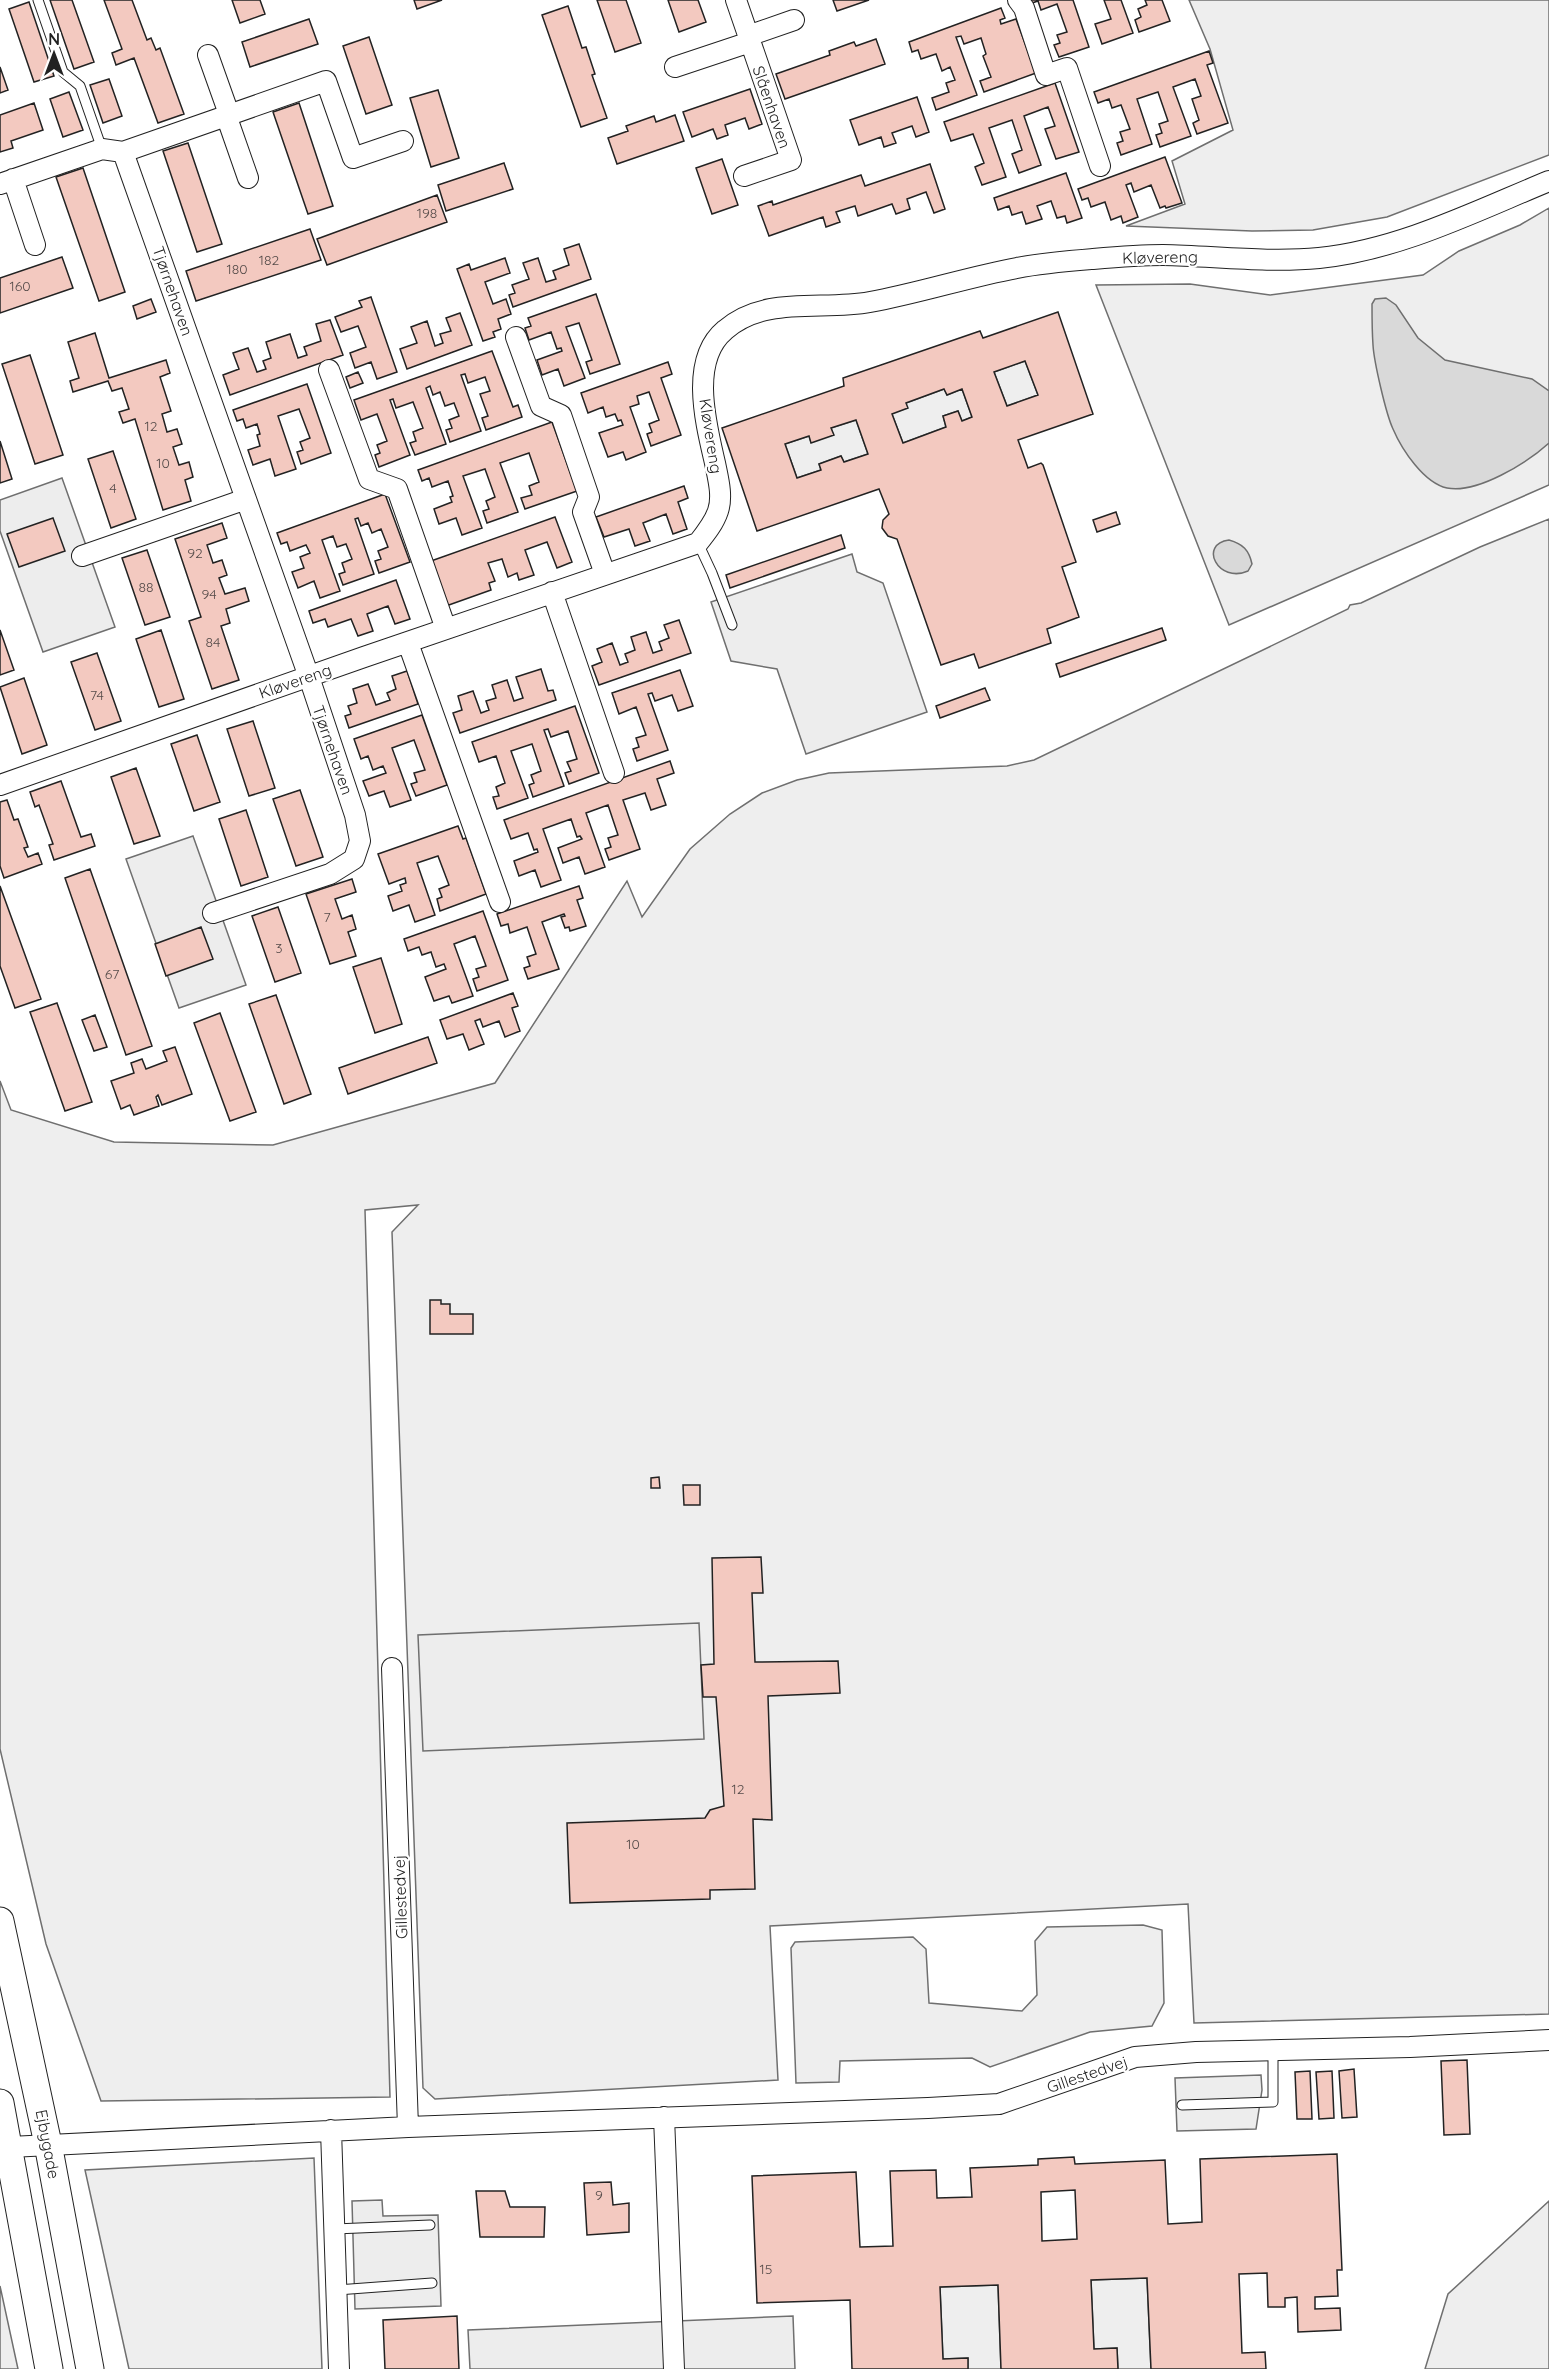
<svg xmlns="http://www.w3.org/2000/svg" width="1549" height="2369" viewBox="0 0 1549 2369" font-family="Quicksand,sans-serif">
	<rect width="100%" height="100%" fill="#fff"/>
	<path fill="#eee" stroke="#6f6f6f" stroke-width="1.5" d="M1189,0H1549V155L1387,217L1313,230L1252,231L1126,226L1185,204L1172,161L1233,130L1210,49Z
		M1549,208V485L1229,625L1096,285L1190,284L1270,295L1423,275L1459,251L1520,225Z
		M1025,361L1038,395L1007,406L994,372Z
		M944,389L947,395L962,389L972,417L962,421L958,411L943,416L946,427L903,443L892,414L906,403Z
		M856,420L868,454L844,462L841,456L819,464L821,470L797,478L785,444L809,436L811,442L833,434L831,428Z
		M1549,519V2014L1194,2023L1188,1904L770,1926L778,2080L435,2099L423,2088L392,1232L418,1205L365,1210L390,2097L101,2101L46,1944L0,1749V1081L11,1110L114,1142L273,1145L495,1083L627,881L642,917L690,849L730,814L762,793L797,780L829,773L1007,766L1034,760L1348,609L1350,605L1361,603L1480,547Z
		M1143,1925L1162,1930L1164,2003L1152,2026L1090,2032L990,2067L972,2058L840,2061L839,2082L796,2083L791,1948L795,1942L913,1937L926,1949L929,2003L1022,2011L1037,1995L1035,1941L1047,1927Z
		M314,2158L322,2369H129L85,2170Z
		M1549,2201V2369H1425L1448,2294Z
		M1147,2278L1151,2369H1118L1117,2348L1094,2349L1091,2280Z
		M998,2285L1001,2369H968V2358L943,2359L940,2287Z
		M0,2286L18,2369H0Z"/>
	<path fill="#ededed" stroke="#6f6f6f" stroke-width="1.5" d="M62,478L115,627L43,652L0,531V500Z
		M852,554L857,572L883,583L927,712L806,754L777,669L731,661L711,602Z
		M193,836L246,985L179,1008L126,859Z
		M699,1623L704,1739L423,1751L418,1635Z
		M1261,2075L1262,2090L1256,2129L1177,2131L1175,2078Z
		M382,2200L383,2216L438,2215L441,2306L355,2309L352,2201Z
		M793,2316L795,2369H470L468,2330Z"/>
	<path fill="#d9d9d9" stroke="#6f6f6f" stroke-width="1.5" d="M1386,298L1396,305L1418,338L1445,360L1532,379L1549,391V443C1527,463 1477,494 1447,488C1424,483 1402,450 1393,429C1386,414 1374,362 1373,345C1372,331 1372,317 1372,304L1375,299Z
		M1229,540C1243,544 1249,550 1252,564L1248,571C1218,584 1198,544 1229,540Z"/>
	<path fill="#f3c9c0" stroke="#222" stroke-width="1.5" fill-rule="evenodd" d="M50,0H72L94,62L74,69Z
		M104,0H132L147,40L151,38L156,50L160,48L184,114L158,123L134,58L116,65L112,53L122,49Z
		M232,0H260L265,14L240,23Z
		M414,0H442L417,9Z
		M597,0H626L641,43L615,52Z
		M668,0H698L706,22L679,32Z
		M833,0H869L837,11Z
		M1031,0H1073L1089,47L1059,57L1054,45L1060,43L1057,35L1067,32L1057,4L1041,10L1038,1L1032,3Z
		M1104,0H1121L1133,33L1102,44L1095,24L1111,19Z
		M1145,0H1162L1170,21L1139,32L1135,20L1141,17L1138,9L1147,5Z
		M29,2L54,76L34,82L9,9Z
		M568,6L582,48L586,47L595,74L592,75L607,118L581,127L542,15Z
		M1001,8L1005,18L1000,20L1001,24L1016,19L1036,73L984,92L980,81L991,77L983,56L986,54L981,38L964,44L961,36L956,37L977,95L936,110L932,98L949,92L946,83L955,80L950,67L942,71L936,54L921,59L918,50L912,52L909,42Z
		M309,19L318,44L250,67L242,42Z
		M369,37L392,105L366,114L343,46Z
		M876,39L885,64L785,99L776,74L830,55L829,51L854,42L856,46Z
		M1209,51L1213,63L1207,65L1228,123L1197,134L1193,123L1199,120L1192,99L1201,96L1195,79L1173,87L1191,136L1160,147L1156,135L1162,133L1159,124L1168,121L1158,92L1137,99L1152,144L1121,155L1117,143L1123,141L1120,132L1130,129L1121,105L1112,108L1109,99L1098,103L1094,92Z
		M0,67L8,90L0,93Z
		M109,79L122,116L103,123L90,85Z
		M1055,83L1079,152L1056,159L1045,129L1055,126L1048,107L1024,116L1041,165L1019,173L1012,154L1022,150L1012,120L989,128L1006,177L982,185L975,167L984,163L973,134L951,141L944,122Z
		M750,89L762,124L749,129L745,118L725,125L728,135L717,139L713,129L692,137L683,112Z
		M438,90L459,158L431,167L410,98Z
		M69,92L83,130L63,137L50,99Z
		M917,97L929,132L916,137L912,126L892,133L896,143L884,147L881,137L859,145L850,120Z
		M34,103L43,130L11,141L13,148L0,152V115Z
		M299,103L333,206L308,214L273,112Z
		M675,115L684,141L617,164L608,138L628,131L626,126L654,116L656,122Z
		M188,143L222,244L197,252L163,151Z
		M1165,157L1182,203L1166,208L1165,206L1160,208L1151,185L1134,192L1131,183L1126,185L1138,217L1123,223L1121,216L1111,220L1105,202L1091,207L1088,198L1082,200L1078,189Z
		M722,159L738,205L712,214L696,168Z
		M504,163L513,189L446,211L438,185Z
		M930,164L945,209L934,213L926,192L907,199L910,209L896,214L892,204L858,216L855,206L836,212L840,222L826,227L823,217L769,236L758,206L772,201L773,205L861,175L865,186Z
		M83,168L125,292L99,301L56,177Z
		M1066,173L1082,218L1067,223L1065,216L1057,218L1051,201L1037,206L1042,219L1026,224L1022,212L1012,215L1009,206L998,210L994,198Z
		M437,195L447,222L327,265L317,239Z
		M310,229L321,260L196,301L186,271Z
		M579,244L591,279L513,307L509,295L515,293L512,285L529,279L523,263L538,258L546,282L556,279L553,271L569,265L564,249Z
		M62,257L73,288L0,313V278Z
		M505,258L510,273L485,282L493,304L506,299L511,314L498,319L501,329L493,332L495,337L483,341L457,269L469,264L471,270Z
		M596,294L620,364L590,374L586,362L592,360L579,323L566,327L585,378L564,386L558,369L542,375L537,360L562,351L561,348L557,349L551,332L529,340L525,328L531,326L528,318Z
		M371,297L397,372L377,379L371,362L355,368L350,353L366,347L358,326L341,332L335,317L362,307L359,301Z
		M151,299L156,312L137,319L133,306Z
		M1058,312L1093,414L1018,440L1028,468L1041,463L1043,465L1076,562L1062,567L1079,617L1047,629L1051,643L979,668L974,654L941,665L897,539L888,536L882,528L883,520L889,514L879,489L757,531L722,428L844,386L843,378L980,331L983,338ZM1025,361L1038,395L1007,406L994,372ZM944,389L947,395L962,389L972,417L962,421L958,411L943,416L946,427L903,443L892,414L908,408L906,403ZM856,420L868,454L844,462L841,456L819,464L821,470L797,478L785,444L809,436L811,443L834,435L831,428Z
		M460,313L472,345L407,369L400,349L417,343L411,327L427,321L435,346L443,343L440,334L451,331L446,318Z
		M330,320L343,355L230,395L223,375L239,369L233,353L248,348L257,372L266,369L263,361L271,358L266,342L290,334L298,358L307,355L304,347L321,341L316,324Z
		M95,333L109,378L166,360L170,373L160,377L171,411L162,414L167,432L177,429L182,444L173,447L179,465L189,462L193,477L185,480L191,501L163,510L135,419L123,423L119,412L129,409L122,388L112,391L108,381L73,392L70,381L79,378L68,342Z
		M492,351L513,407L518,405L522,417L486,430L482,418L488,416L480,394L490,391L485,377L468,383L465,374L461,375L481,431L450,442L446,430L452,428L449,420L459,416L454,403L445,406L440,392L433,395L430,386L426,388L446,444L415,455L410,443L416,441L413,432L423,428L413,402L396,408L393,399L390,400L410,455L379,467L375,455L380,453L377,445L387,441L377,414L361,420L354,400Z
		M30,355L63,455L35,464L2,364Z
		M668,362L672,374L661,378L681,435L651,446L647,434L652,432L649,424L659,420L649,392L637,396L639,404L630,407L646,452L626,460L623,452L608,457L599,433L623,425L621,420L618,421L615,414L606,417L603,407L588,413L581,393Z
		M358,372L363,383L350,388L346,377Z
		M307,384L331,453L301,464L297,452L303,450L300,442L310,438L299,409L278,416L296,469L275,476L270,459L253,465L248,450L260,446L257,435L260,434L257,424L246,428L243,419L237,421L233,410Z
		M552,422L577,491L525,509L521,498L532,495L529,486L539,482L529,453L500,463L518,512L487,523L483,511L489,509L486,501L495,497L485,469L463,476L482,528L462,535L456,518L439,524L434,509L452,502L450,497L453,496L448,481L432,487L429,478L422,481L418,470Z
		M0,441L12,479L0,483Z
		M113,451L136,519L111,528L88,459Z
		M684,486L688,498L678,502L687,529L673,534L666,514L643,523L650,541L635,546L629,529L604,537L596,517Z
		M385,494L410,562L379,573L375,561L381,559L378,551L388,547L381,529L372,533L368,523L361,526L358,518L355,519L374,574L343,585L339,574L345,572L342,563L352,559L346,544L337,547L333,536L322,540L340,591L320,598L314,581L298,588L292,572L304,568L300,557L310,553L306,545L290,551L287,542L281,544L277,533Z
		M1116,512L1120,524L1097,532L1093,520Z
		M555,517L572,562L557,568L547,542L525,550L534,575L519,580L517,573L508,577L502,559L488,563L495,581L489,583L491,590L446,606L431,561Z
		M53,518L65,551L19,567L7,534Z
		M222,523L227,538L207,545L213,563L222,560L227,575L219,578L225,594L245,588L249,601L226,609L230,623L221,626L239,680L212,689L189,621L201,617L175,539Z
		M841,535L845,548L730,588L726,575Z
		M147,550L170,617L145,625L122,558Z
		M396,580L410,619L395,624L388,606L367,614L373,631L358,636L351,619L328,627L325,619L313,623L309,611Z
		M679,620L691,653L599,685L592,666L602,662L597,649L612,643L620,665L628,662L625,654L635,650L631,637L646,632L653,653L662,650L659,642L669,638L664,625Z
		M1162,628L1166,640L1060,677L1056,664Z
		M0,630L14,670L0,675Z
		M161,630L184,699L159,707L136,639Z
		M97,653L121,721L95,730L71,662Z
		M541,669L548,691L553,690L556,700L460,733L453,713L462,710L458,696L473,691L481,713L489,710L486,701L496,698L492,685L507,680L514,701L523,698L516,677Z
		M680,670L693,706L678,711L672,695L655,701L652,693L648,694L668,750L637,761L633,749L639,747L636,738L646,735L636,707L619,714L612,693Z
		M407,671L418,704L349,728L345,716L351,714L348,706L357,703L353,689L368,684L376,705L390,700L387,693L396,689L392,676Z
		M24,678L47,745L22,754L0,687Z
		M985,688L990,700L940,718L936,706Z
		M575,706L599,773L569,784L565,773L571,771L567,762L577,759L568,731L551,737L548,729L544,730L564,786L533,797L529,785L534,783L531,775L541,771L532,744L511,751L528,798L497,809L493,797L499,796L496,787L505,783L496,756L479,762L472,742Z
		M422,715L447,785L416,796L411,784L417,782L414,773L425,770L414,740L392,748L411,800L390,807L384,791L369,796L363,781L386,773L383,766L373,770L368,756L361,759L354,739Z
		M253,721L275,788L249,796L227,729Z
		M197,735L220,802L194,811L171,744Z
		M670,761L674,773L657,779L666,805L651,810L645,793L623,800L640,849L609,860L605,849L611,847L608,838L618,835L608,805L586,813L605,867L585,874L579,857L563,863L558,848L582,839L580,836L577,837L571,819L543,829L561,880L541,887L535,870L519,876L514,861L538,852L537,849L534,850L528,833L511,839L504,820Z
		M136,768L160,836L134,844L111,777Z
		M61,781L81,837L91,834L95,846L54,860L49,845L53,844L39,805L35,807L30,792Z
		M300,790L323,857L296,866L273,799Z
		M7,800L14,820L18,819L28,847L24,848L28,857L38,853L42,864L4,878L0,866V802Z
		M246,810L268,877L241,886L219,819Z
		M458,826L463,839L466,838L486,894L440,911L437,899L442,897L439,889L449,885L438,856L417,863L435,915L415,922L409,905L393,911L388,896L402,891L400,885L406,883L405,878L389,884L378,854Z
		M90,869L152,1046L126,1055L65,878Z
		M352,879L356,892L335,899L342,919L352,915L356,929L348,932L356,956L330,964L306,894Z
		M0,886L41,999L15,1008L0,966Z
		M579,886L583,898L577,900L586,926L570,931L569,927L565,928L561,917L565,916L564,914L542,922L559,969L528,979L524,968L530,966L527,957L536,954L527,927L510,933L508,924L501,926L497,914Z
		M278,907L301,973L275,982L252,916Z
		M483,911L508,980L477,991L473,979L479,977L476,969L486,966L475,936L454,944L473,996L452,1003L449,996L434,1001L425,977L446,969L444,964L436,967L431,952L422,955L419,947L408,951L404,939Z
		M201,927L213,959L166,976L155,944Z
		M381,958L402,1024L375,1033L353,967Z
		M513,993L518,1006L512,1008L520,1031L505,1037L499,1021L483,1027L480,1019L475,1021L484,1044L469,1050L463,1034L447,1039L440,1020Z
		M276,995L311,1094L284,1104L249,1004Z
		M57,1003L92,1102L65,1111L30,1012Z
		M220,1013L256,1112L230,1121L194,1023Z
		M95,1015L107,1047L94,1051L82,1020Z
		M428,1037L437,1063L348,1094L339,1068Z
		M175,1047L192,1094L162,1105L158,1095L156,1097L159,1106L134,1115L130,1105L121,1109L111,1081L134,1073L131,1063L142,1059L146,1069L167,1061L163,1051Z
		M430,1300H441V1304H450V1314H473V1334H430Z
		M659,1477L660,1488H651V1478Z
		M683,1485H700V1505H684Z
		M761,1557L763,1593H752L755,1662L838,1661L840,1693L768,1696L772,1820L753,1819L755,1889L710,1890V1899L570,1903L567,1823L705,1818L710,1810L724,1806L716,1697H703L701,1665L714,1664L712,1558Z
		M1467,2060L1470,2134L1444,2135L1441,2061Z
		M1354,2069L1357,2117L1342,2118L1339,2071Z
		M1310,2071L1312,2119H1297L1295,2072Z
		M1332,2071L1334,2118L1319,2119L1316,2072Z
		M1337,2154L1342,2270H1337L1338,2296L1315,2297V2309L1340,2308L1341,2330L1298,2332L1297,2297L1285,2298V2307H1268L1267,2273L1239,2274L1242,2353L1265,2352L1266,2369H1151L1147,2278L1091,2280L1094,2349L1117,2348L1118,2369H1001L998,2285L940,2287L943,2359L968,2358V2369H852L850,2300L757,2303L752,2176L856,2172L860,2247L893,2246L890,2171L936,2170L937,2198L972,2197L970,2168L1038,2165V2159L1074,2157L1075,2164L1165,2160L1168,2224L1202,2222L1200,2159ZM1075,2190L1077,2239L1042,2241L1041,2192Z
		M611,2182L613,2205L629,2203V2232L587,2235L584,2183Z
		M476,2191H505L510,2207H545L544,2237H480Z
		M457,2316L459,2369H385L383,2320Z"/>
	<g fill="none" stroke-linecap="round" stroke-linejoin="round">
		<g stroke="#222" stroke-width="11">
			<path id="service" d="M38,0L63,72L80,86L102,149
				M698,543L712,573L732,625
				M1182,2105L1273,2102V2050
				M335,2229L430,2225
				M337,2290L432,2283"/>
		</g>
		<g stroke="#222" stroke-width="22">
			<path id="minor" d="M736,0L791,160L744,176
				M1018,0L1024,8L1046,75L1067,68L1100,166
				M748,36L794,20
				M208,55L229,114
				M675,67L750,42
				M226,115L248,178
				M13,179L35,245
				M0,184L102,149L123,152
				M516,337L541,406L561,415L589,497L583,512L605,574
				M329,370L369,479L397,489L446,629
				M82,556L246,499
				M552,592L614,773
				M408,643L500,902
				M0,785L364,657L698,543C706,533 714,523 718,511C723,496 718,478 715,463C706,424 689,360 725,330C765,295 822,311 870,302C920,293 968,277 1017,268C1042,263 1068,261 1093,259C1116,257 1140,255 1163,255C1214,256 1268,263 1319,258C1399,250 1476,211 1549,181
				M213,913L330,874L354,859L360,841L355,815L309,677L123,152L326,81L353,158L403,141
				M392,1668L408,2127
				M664,2117L674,2369
				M331,2130L339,2369
				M10,2147L408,2127L928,2108L999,2104L1135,2057L1196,2052L1410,2047L1549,2040"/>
		</g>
		<g stroke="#222" stroke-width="29">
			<path id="secondary" d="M0,1921L48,2144L90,2369
				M0,2103L49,2369"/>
		</g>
		<use href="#service" stroke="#fff" stroke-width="9"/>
		<use href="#minor" stroke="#fff" stroke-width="20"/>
		<use href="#secondary" stroke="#fff" stroke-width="27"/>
	</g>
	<g text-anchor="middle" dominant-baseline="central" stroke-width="4.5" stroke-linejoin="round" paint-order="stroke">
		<g font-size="14" fill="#564c4a">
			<text x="427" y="213">198</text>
			<text x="269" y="260">182</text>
			<text x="237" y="269">180</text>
			<text x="20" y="286">160</text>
			<text x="151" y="426">12</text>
			<text x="163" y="463">10</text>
			<text x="113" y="488">4</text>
			<text x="195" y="553">92</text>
			<text x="146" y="587">88</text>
			<text x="209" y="594">94</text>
			<text x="213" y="642">84</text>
			<text x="97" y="695">74</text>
			<text x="327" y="917">7</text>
			<text x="279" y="948">3</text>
			<text x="112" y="974">67</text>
			<text x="738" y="1789">12</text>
			<text x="633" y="1844">10</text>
			<text x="599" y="2195">9</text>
			<text x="766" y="2269">15</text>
		</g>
		<g font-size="16" fill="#222" stroke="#fff">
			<text transform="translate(772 107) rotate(71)">Slåenhaven</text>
			<text transform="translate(1160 257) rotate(-1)">Kløvereng</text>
			<text transform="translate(173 291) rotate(71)">Tjørnehaven</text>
			<text transform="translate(711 436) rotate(81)">Kløvereng</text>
			<text transform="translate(295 681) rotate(-19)">Kløvereng</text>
			<text transform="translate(333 750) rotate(71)">Tjørnehaven</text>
			<text transform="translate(400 1897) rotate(-92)">Gillestedvej</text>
			<text transform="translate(1087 2074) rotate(-19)">Gillestedvej</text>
			<text transform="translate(48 2144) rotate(79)">Ejbygade</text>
		</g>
	</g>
	<g transform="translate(54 54)" stroke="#ffffff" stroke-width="4.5" paint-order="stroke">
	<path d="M0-4.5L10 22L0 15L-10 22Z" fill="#222222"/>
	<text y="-9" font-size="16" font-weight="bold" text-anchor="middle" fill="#222222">N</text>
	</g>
</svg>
